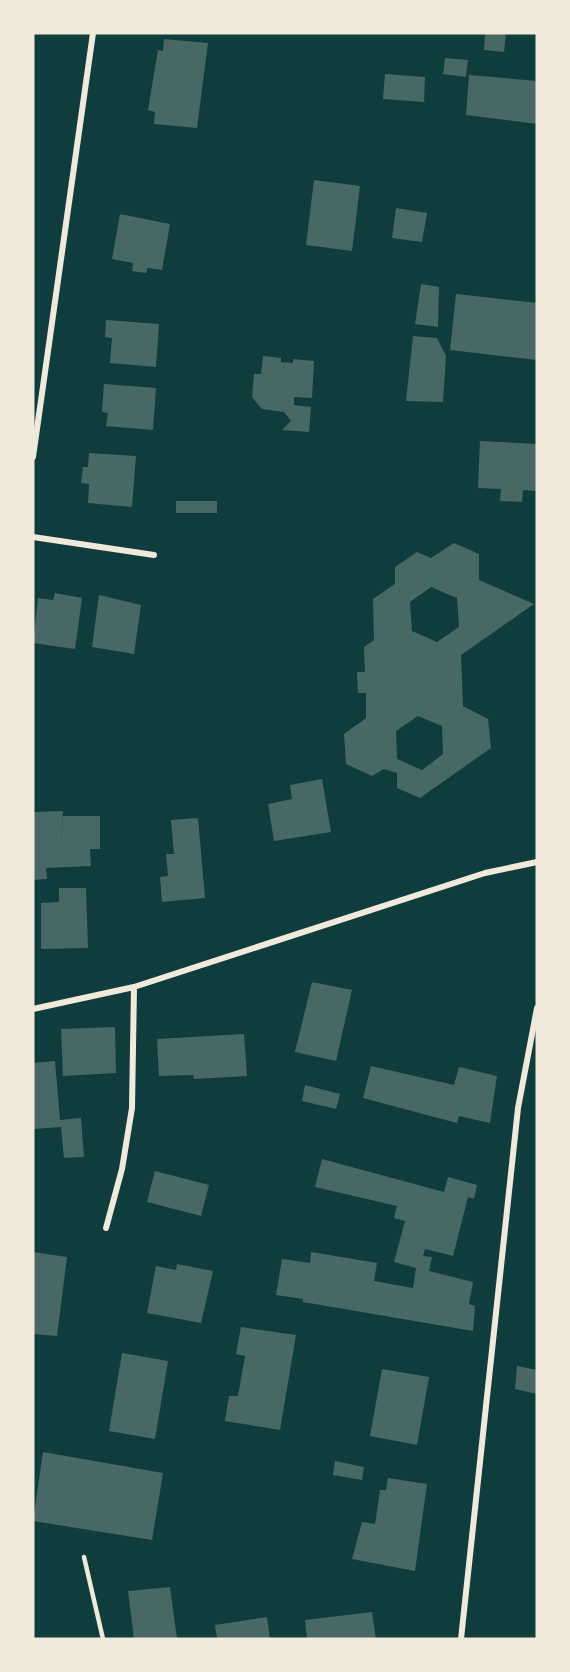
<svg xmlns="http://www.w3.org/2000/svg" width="570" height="1672" viewBox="0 0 570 1672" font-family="Bitter,serif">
	<rect width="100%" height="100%" fill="#0f3d3e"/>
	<path fill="#486865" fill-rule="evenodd" d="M485,33H506L504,52L484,50Z
		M164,39L208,43L197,128L154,124L155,112L148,110L158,50L163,51Z
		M445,58L468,60L466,77L443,74Z
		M385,74L425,77L424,102L383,99Z
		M469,75L537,81V124L466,115Z
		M314,180L360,186L352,251L306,245Z
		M396,208L427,213L422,242L392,238Z
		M120,214L170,224L162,270L148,268L146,273L132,271L133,263L112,259Z
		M421,284L439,287L438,327L415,324Z
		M456,294L537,303V360L450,350Z
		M106,320L159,324L156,367L110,363L112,338L105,337Z
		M413,336L437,338L446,356L443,402L406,401Z
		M263,356L281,358V362L293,363V359L314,361L312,398L294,397V405L311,407L309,432L282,430L291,421L284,412L262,409L252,397L254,374H261Z
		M104,384L156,388L153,430L106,426L108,413L102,412Z
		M480,441L537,444V491L523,490L522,502L500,501L501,489L478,488Z
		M89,453L136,456L132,507L88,503L89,484L81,483L83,467H88Z
		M176,501H217V513H176Z
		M454,543L479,554V580L534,604L461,655L463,706L488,719L491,748L420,798L397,788V773L384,769L372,776L346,764L344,734L366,718V693H358L357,672H365L364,647L374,640L373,599L395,584V567L417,552L431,558ZM431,587L457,598L459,627L437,642L412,631L410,602ZM418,716L442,726L443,754L422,770L397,759L396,731Z
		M55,593L82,598L75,649L33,643L38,598L53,600Z
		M99,595L141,605L134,654L92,647Z
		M322,779L331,832L274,841L268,804L292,799L290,785Z
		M63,811L61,849L63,816H100V849H90L91,866L46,868L47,879L33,880V812Z
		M198,818L205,898L162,902L160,877L168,876L166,854H174L171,820Z
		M59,888H86L88,948L41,949V903L59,902Z
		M312,982L352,990L336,1061L295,1052Z
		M115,1027L116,1073L63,1076L61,1029Z
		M244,1034L247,1076L194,1079L193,1075L159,1076L157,1039Z
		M55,1061L60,1120L81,1118L84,1157L64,1158L61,1127L33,1129V1063Z
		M371,1066L454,1085L459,1067L497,1076L490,1123L459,1116L457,1123L363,1098Z
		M305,1085L340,1094L336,1109L302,1101Z
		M322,1159L444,1192L448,1177L477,1185L474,1199L468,1197L453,1256L425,1249L423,1256L432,1257L429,1271L473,1282L469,1304L475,1306L473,1331L303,1302V1299L276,1295L282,1259L310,1263L311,1252L377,1263L374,1281L413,1288L416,1268L394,1262L405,1221L394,1218L397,1206L315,1187Z
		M155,1171L209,1185L201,1216L147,1202Z
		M33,1252L67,1257L57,1336L33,1334Z
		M177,1264L213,1271L201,1323L147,1313L156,1266L176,1270Z
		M241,1327L296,1335L280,1430L225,1421L229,1396H238L245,1356L236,1354Z
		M122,1353L168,1361L155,1439L109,1431Z
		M517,1366L537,1370V1394L515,1389Z
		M382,1369L429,1377L417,1445L370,1436Z
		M43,1452L163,1473L152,1540L33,1521Z
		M335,1461L364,1467L362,1480L333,1475Z
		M388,1478L427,1484L415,1571L352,1559L362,1522L375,1524L380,1490H386Z
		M170,1587L177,1639H134L128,1591Z
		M372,1612L376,1639H307L305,1620Z
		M267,1617L270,1639H217L215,1625Z"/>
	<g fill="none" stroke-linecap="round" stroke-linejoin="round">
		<path stroke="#f1e9da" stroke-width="4.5" d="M84,1557L103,1639"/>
		<path stroke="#f1e9da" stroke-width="6" d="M33,457L93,33
			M33,537L154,555
			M33,1009L134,987L485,873L537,862
			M106,1228L122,1169L132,1108L134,987
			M461,1639L518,1108L537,1008"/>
	</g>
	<rect width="570" height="1672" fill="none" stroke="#f1e9da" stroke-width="69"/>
</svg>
